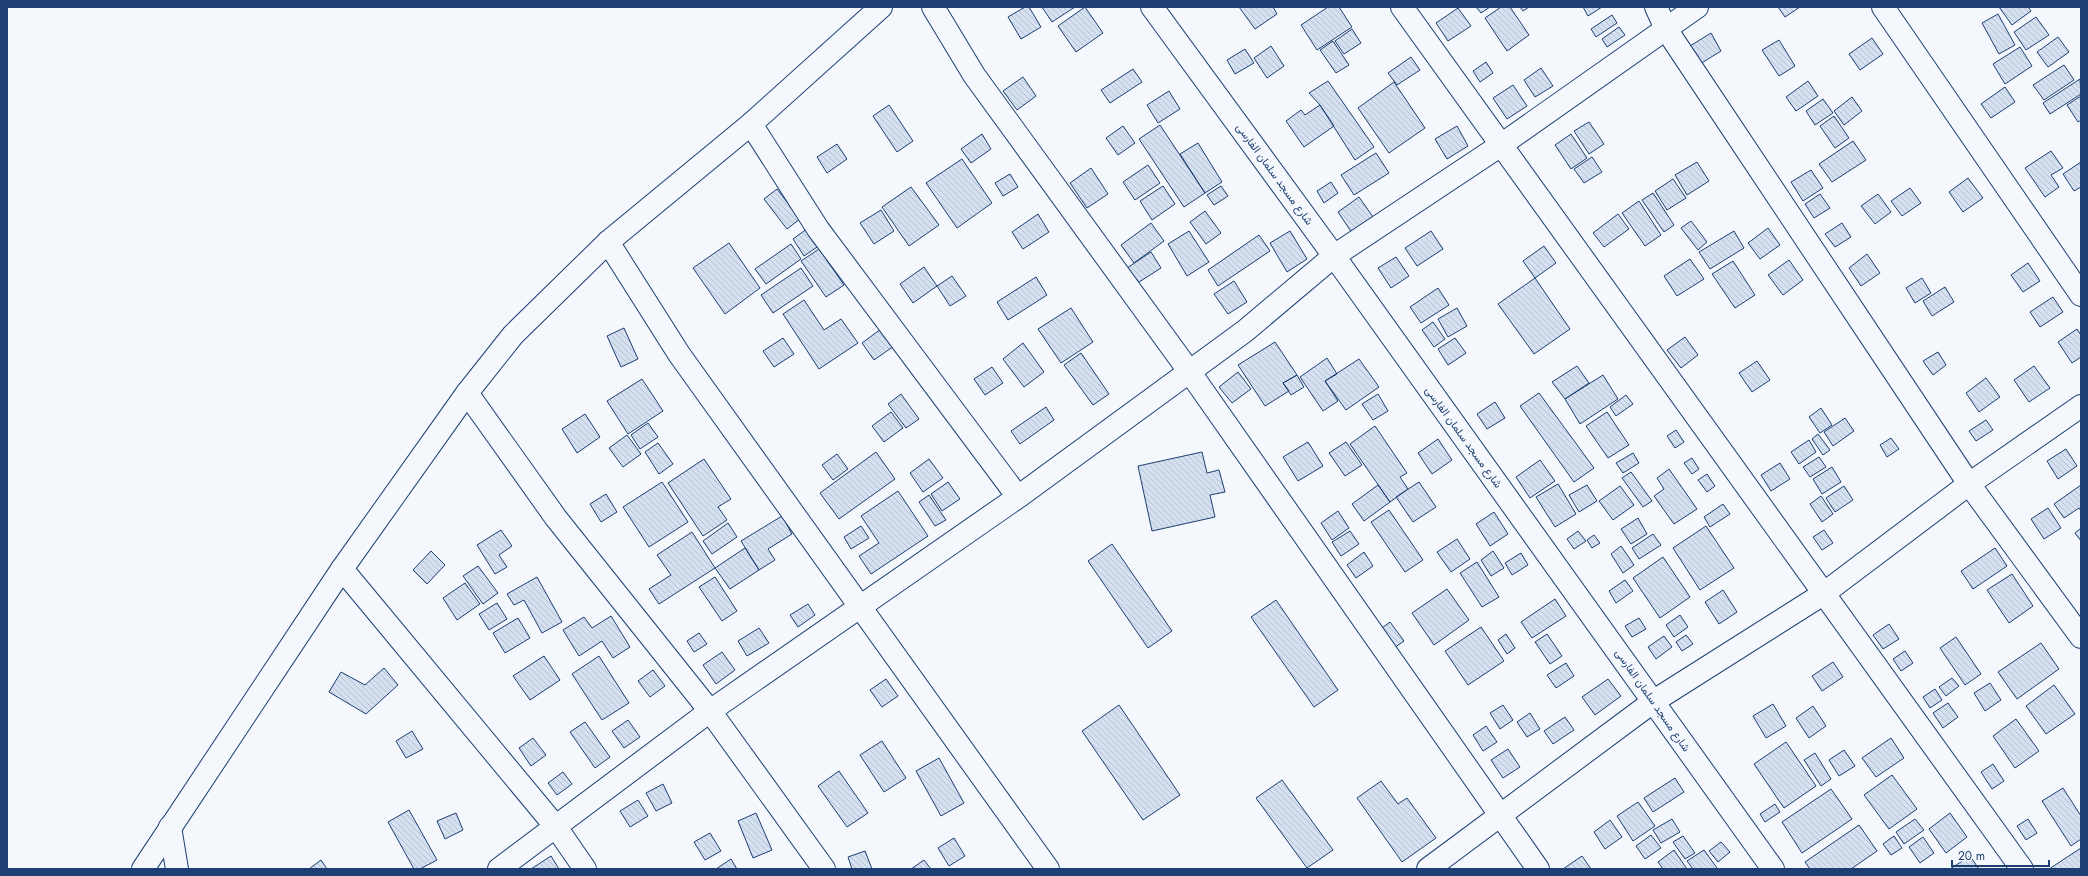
<svg xmlns="http://www.w3.org/2000/svg" width="2088" height="876" viewBox="0 0 2088 876" font-family="Jost,Vazirmatn,sans-serif">
	<defs>
		<pattern id="building-back-hatch" width="6" height="6" patternUnits="userSpaceOnUse"><rect width="6" height="6" fill="#d5e0f0"/><path d="M-1 5l2 2M0 0l6 6M5-1l2 2" fill="none" stroke="#b6c1d1"/></pattern>
	</defs>
	<rect width="100%" height="100%" fill="#f4f7fb"/>
	<path fill="url(#building-back-hatch)" stroke="#1d3f73" d="M1025,7H1029L1041,27L1021,39L1008,17Z
		M1042,7H1075L1052,22Z
		M1085,7L1103,33L1076,52L1058,26Z
		M1239,7H1273L1277,14L1255,29Z
		M1328,7H1339L1352,27L1317,50L1301,25Z
		M1476,7H1490L1481,13Z
		M1501,7H1510L1529,35L1507,51L1485,18Z
		M1520,7H1529L1523,11Z
		M1583,7H1602L1588,16Z
		M1778,7H1800L1785,17Z
		M1999,7H2028L2031,11L2012,25Z
		M1458,8L1471,26L1448,41L1436,23Z
		M1998,14L2015,45L1999,54L1982,23Z
		M1612,15L1617,23L1596,37L1591,29Z
		M2036,17L2049,35L2026,50L2014,32Z
		M1619,27L1625,35L1607,47L1602,39Z
		M1352,29L1361,43L1344,54L1335,41Z
		M1711,33L1721,51L1700,64L1690,46Z
		M2058,37L2069,52L2048,67L2037,52Z
		M1872,38L1883,54L1860,70L1849,54Z
		M1779,40L1795,66L1779,76L1762,50Z
		M1333,41L1349,65L1336,73L1320,50Z
		M1271,46L1284,66L1267,78L1254,58Z
		M2020,47L2032,66L2005,84L1993,64Z
		M1245,49L1254,63L1235,74L1227,60Z
		M1411,57L1420,70L1397,85L1388,73Z
		M1486,62L1493,73L1480,82L1473,71Z
		M2064,65L2074,80L2044,100L2033,85Z
		M1541,68L1553,86L1535,97L1524,80Z
		M1133,69L1142,82L1110,103L1101,90Z
		M1023,77L1036,96L1017,110L1003,91Z
		M2080,79L2081,94L2050,114L2043,103Z
		M1328,81L1374,147L1355,160L1320,105L1309,93Z
		M1808,81L1818,96L1796,111L1786,97Z
		M1394,82L1425,128L1389,153L1358,108Z
		M1513,85L1527,106L1507,119L1493,98Z
		M2005,87L2015,102L1991,118L1981,104Z
		M1169,91L1180,109L1158,123L1147,105Z
		M2081,96V120L2078,122L2067,105Z
		M1852,97L1862,111L1844,125L1834,111Z
		M1823,99L1833,113L1815,125L1806,111Z
		M889,105L913,141L897,152L873,116Z
		M1320,105L1334,126L1304,147L1286,121L1301,110L1305,115Z
		M1834,116L1849,138L1835,148L1820,126Z
		M1589,122L1604,144L1589,154L1574,131Z
		M1160,125L1205,193L1184,207L1139,139Z
		M1123,126L1135,143L1118,155L1106,138Z
		M1457,126L1468,146L1447,159L1435,139Z
		M982,134L991,149L971,163L961,149Z
		M1571,134L1587,158L1571,169L1555,145Z
		M1853,141L1866,160L1832,182L1819,164Z
		M1198,143L1222,182L1205,193L1180,154Z
		M837,144L847,159L827,173L817,157Z
		M2051,151L2063,168L2051,175L2059,187L2045,197L2025,168Z
		M1376,153L1389,173L1354,195L1341,175Z
		M1592,157L1602,172L1584,183L1574,169Z
		M962,159L992,203L957,228L926,183Z
		M1697,162L1709,181L1687,195L1675,175Z
		M2081,162V187L2074,191L2063,174Z
		M1148,165L1160,183L1135,200L1123,182Z
		M1091,168L1108,194L1087,208L1070,183Z
		M1811,170L1823,188L1803,201L1791,182Z
		M1010,174L1018,187L1003,196L995,183Z
		M1968,178L1983,198L1963,212L1949,192Z
		M1673,179L1686,198L1667,210L1655,191Z
		M1331,182L1338,193L1324,203L1317,191Z
		M1163,186L1175,204L1152,220L1140,201Z
		M1221,186L1228,196L1214,205L1207,195Z
		M911,187L939,225L909,246L882,207Z
		M1910,188L1921,203L1902,216L1891,201Z
		M777,189L800,219L787,229L764,199Z
		M1653,193L1674,225L1664,232L1642,200Z
		M1820,194L1830,208L1814,218L1805,204Z
		M1878,194L1891,212L1875,224L1861,206Z
		M1359,197L1373,217L1352,233L1338,212Z
		M1639,201L1661,235L1645,246L1622,213Z
		M881,210L894,231L874,244L860,223Z
		M1205,211L1221,233L1206,244L1190,222Z
		M1038,214L1049,232L1023,249L1012,232Z
		M1618,214L1629,229L1604,247L1593,233Z
		M1691,221L1707,242L1698,250L1681,228Z
		M1151,223L1164,241L1134,263L1121,245Z
		M1842,223L1851,237L1835,247L1825,234Z
		M808,228L820,245L804,256L793,239Z
		M1768,228L1780,245L1760,259L1748,243Z
		M1189,231L1209,262L1187,276L1168,244Z
		M1290,231L1307,259L1287,272L1270,243Z
		M1431,231L1443,249L1417,266L1405,248Z
		M1734,231L1744,248L1710,269L1699,252Z
		M1259,235L1270,251L1218,286L1208,270Z
		M729,243L760,288L725,314L693,268Z
		M791,244L801,259L766,284L755,269Z
		M1544,246L1556,263L1535,278L1523,261Z
		M819,249L844,285L826,297L801,261Z
		M1151,252L1161,268L1136,284L1127,268Z
		M1867,254L1880,273L1861,286L1849,268Z
		M1396,257L1409,276L1391,288L1378,268Z
		M1690,259L1704,279L1677,296L1664,276Z
		M1789,260L1803,280L1783,295L1768,275Z
		M1733,261L1755,295L1735,308L1712,274Z
		M2028,263L2040,281L2023,292L2011,275Z
		M924,267L937,286L913,303L900,284Z
		M801,268L813,286L773,313L761,295Z
		M952,276L966,296L950,306L937,286Z
		M1036,277L1047,295L1008,320L997,302Z
		M1535,278L1570,329L1534,354L1498,304Z
		M1922,278L1931,293L1915,303L1906,288Z
		M1234,281L1247,302L1228,314L1214,294Z
		M1945,287L1954,302L1932,316L1923,301Z
		M1438,288L1449,305L1421,323L1410,307Z
		M2053,297L2063,312L2040,327L2030,312Z
		M804,300L824,330L841,319L858,343L819,369L783,314Z
		M1071,308L1093,342L1061,363L1038,329Z
		M1457,308L1467,326L1448,337L1438,319Z
		M1433,322L1445,339L1434,347L1422,330Z
		M624,328L638,359L621,367L607,336Z
		M881,329L894,346L874,360L862,343Z
		M2077,329L2081,335V357L2072,363L2058,342Z
		M1685,337L1698,355L1681,368L1667,350Z
		M783,338L794,354L774,367L763,351Z
		M1455,338L1466,353L1448,365L1438,349Z
		M1275,342L1297,375L1283,383L1289,391L1265,406L1238,365Z
		M1023,343L1044,372L1024,387L1003,359Z
		M1938,352L1946,365L1933,375L1923,361Z
		M1081,353L1109,394L1093,405L1064,365Z
		M1327,358L1337,374L1325,381L1338,401L1323,411L1300,377Z
		M1359,359L1379,387L1346,410L1325,381Z
		M1757,361L1770,380L1752,392L1739,373Z
		M1577,366L1589,383L1565,399L1552,382Z
		M2034,366L2050,388L2029,402L2014,380Z
		M992,367L1003,383L985,395L974,379Z
		M1238,372L1251,389L1232,403L1219,387Z
		M1297,375L1304,387L1291,395L1283,383Z
		M1603,375L1618,399L1580,424L1565,399Z
		M1986,378L2000,397L1979,412L1966,393Z
		M642,379L663,411L628,434L607,401Z
		M1539,393L1594,468L1574,482L1520,406Z
		M901,394L919,419L906,428L888,404Z
		M1378,394L1388,411L1373,420L1362,404Z
		M1626,395L1633,404L1616,416L1610,407Z
		M1495,402L1505,418L1487,429L1477,414Z
		M1046,407L1054,420L1020,444L1011,431Z
		M1821,408L1832,425L1820,433L1809,417Z
		M891,412L903,428L884,442L872,426Z
		M1607,412L1629,445L1608,458L1586,426Z
		M585,414L600,437L577,453L562,429Z
		M1845,418L1854,431L1833,446L1824,432Z
		M1986,420L1993,430L1976,441L1969,431Z
		M648,423L658,437L640,449L631,435Z
		M1375,426L1407,473L1400,477L1408,489L1390,502L1350,444Z
		M1676,430L1684,442L1675,448L1667,436Z
		M1818,434L1830,450L1823,455L1812,439Z
		M627,435L641,454L623,467L609,448Z
		M1891,438L1899,449L1887,457L1880,445Z
		M1438,439L1452,460L1432,474L1418,453Z
		M1809,440L1816,452L1799,464L1791,452Z
		M1308,442L1323,466L1298,481L1283,457Z
		M1346,442L1362,465L1345,476L1329,453Z
		M658,443L673,464L659,474L645,452Z
		M2066,449L2077,466L2058,479L2047,461Z
		M876,452L895,479L839,519L820,493Z
		M1202,452L1207,473L1219,470L1225,492L1210,495L1215,517L1152,531L1138,466Z
		M1633,453L1639,463L1623,473L1616,463Z
		M837,454L848,469L833,480L822,465Z
		M1819,457L1826,467L1810,477L1803,467Z
		M1692,458L1699,469L1692,474L1684,463Z
		M704,459L731,499L718,507L727,520L703,536L668,483Z
		M929,459L943,478L923,492L910,473Z
		M1540,460L1555,481L1530,498L1516,477Z
		M1780,463L1790,479L1771,491L1761,475Z
		M1832,467L1841,482L1822,494L1813,479Z
		M1669,469L1697,509L1674,524L1654,496L1664,489L1657,478Z
		M1631,472L1652,501L1643,507L1622,478Z
		M1707,474L1715,486L1707,492L1698,480Z
		M662,482L688,522L649,547L623,507Z
		M948,482L960,499L942,511L931,494Z
		M1419,482L1436,507L1413,522L1396,497Z
		M1558,484L1576,514L1555,527L1536,497Z
		M1378,485L1390,502L1364,521L1352,504Z
		M1587,485L1597,501L1579,512L1569,495Z
		M2081,485V511L2079,508L2064,518L2054,504Z
		M1620,486L1634,505L1613,520L1599,501Z
		M1844,486L1853,500L1835,512L1826,498Z
		M898,491L928,536L871,574L859,556L879,543L861,516Z
		M606,494L617,512L601,522L590,504Z
		M929,495L946,520L935,526L919,502Z
		M1821,496L1833,514L1822,522L1810,504Z
		M1723,504L1730,514L1710,527L1704,517Z
		M2048,508L2061,528L2044,539L2031,519Z
		M1389,510L1423,560L1405,572L1371,522Z
		M1338,511L1349,528L1332,540L1321,523Z
		M1494,512L1508,534L1490,546L1476,524Z
		M782,516L792,534L768,549L775,560L759,570L741,541Z
		M1638,518L1647,534L1631,544L1621,529Z
		M728,523L737,537L712,554L703,541Z
		M861,526L869,538L851,549L844,537Z
		M1706,526L1734,568L1700,590L1673,548Z
		M2081,528V541L2075,533Z
		M501,530L512,546L499,555L507,567L495,574L477,545Z
		M1824,530L1833,543L1822,550L1813,537Z
		M1350,531L1359,544L1341,556L1332,542Z
		M1578,531L1586,541L1574,549L1567,539Z
		M692,532L715,568L659,604L649,589L671,575L657,555Z
		M1653,534L1661,545L1639,559L1632,548Z
		M1594,535L1600,543L1592,548L1587,540Z
		M1457,539L1470,559L1451,572L1437,552Z
		M1112,544L1172,631L1148,648L1088,561Z
		M1621,546L1634,565L1623,573L1611,554Z
		M745,548L759,570L730,589L715,568Z
		M1995,548L2007,566L1973,589L1961,571Z
		M431,551L445,565L427,584L413,570Z
		M1493,551L1504,568L1491,576L1481,560Z
		M1364,552L1373,566L1356,578L1347,565Z
		M1521,553L1528,565L1512,575L1505,563Z
		M1663,557L1690,597L1660,618L1633,578Z
		M1477,562L1499,597L1482,607L1460,573Z
		M478,566L498,593L483,604L463,576Z
		M2012,574L2033,606L2009,623L1987,590Z
		M537,577L562,622L542,633L524,600L514,605L507,594Z
		M715,577L737,611L722,621L699,587Z
		M1625,580L1633,591L1616,603L1609,591Z
		M465,583L480,604L457,620L443,598Z
		M1447,589L1469,620L1434,645L1412,613Z
		M1723,590L1737,612L1719,624L1705,602Z
		M1555,599L1566,616L1532,638L1521,622Z
		M1276,600L1338,690L1314,707L1251,617Z
		M497,603L507,619L489,630L479,614Z
		M808,604L815,615L798,627L790,615Z
		M1680,615L1688,627L1674,637L1666,625Z
		M611,616L630,647L613,658L602,641L579,656L563,630L584,617L592,628Z
		M518,618L530,638L505,653L493,633Z
		M1639,618L1646,629L1632,637L1625,626Z
		M1390,622L1404,641L1391,650L1378,631Z
		M1889,624L1899,639L1883,649L1873,635Z
		M1481,627L1504,661L1468,685L1445,651Z
		M759,628L769,643L747,656L738,641Z
		M699,633L707,644L694,652L687,641Z
		M1506,634L1515,648L1507,654L1498,640Z
		M1547,634L1562,656L1550,664L1535,642Z
		M1686,635L1693,644L1682,651L1676,642Z
		M1664,636L1672,647L1656,659L1648,647Z
		M1956,637L1981,674L1965,685L1940,648Z
		M2041,643L2059,669L2017,699L1998,672Z
		M1905,651L1913,663L1901,671L1893,659Z
		M722,652L735,670L716,684L703,665Z
		M544,656L560,680L530,700L513,676Z
		M599,656L629,703L602,720L572,674Z
		M1833,662L1843,677L1822,691L1812,676Z
		M1566,663L1574,676L1556,688L1547,675Z
		M384,668L398,685L366,714L329,692L341,672L365,685Z
		M653,670L665,686L650,697L638,681Z
		M1952,678L1959,686L1946,696L1939,687Z
		M886,679L898,696L882,707L870,690Z
		M1608,679L1621,696L1595,715L1582,697Z
		M1990,683L2001,700L1985,711L1974,693Z
		M2054,685L2075,714L2046,734L2026,706Z
		M1935,689L1942,700L1930,708L1923,697Z
		M1948,703L1958,717L1943,728L1933,713Z
		M1773,704L1786,726L1766,738L1753,716Z
		M1119,705L1180,795L1143,820L1082,731Z
		M1503,705L1513,720L1500,729L1490,713Z
		M1813,706L1826,726L1809,738L1796,718Z
		M1530,713L1540,729L1527,737L1517,722Z
		M1565,717L1574,730L1553,744L1544,731Z
		M2016,719L2039,751L2015,768L1993,736Z
		M628,720L640,737L624,748L612,731Z
		M585,722L610,757L595,768L570,732Z
		M1486,726L1497,742L1483,751L1473,735Z
		M412,731L423,749L406,758L396,741Z
		M533,738L546,755L531,766L519,748Z
		M1891,738L1904,758L1876,777L1862,758Z
		M882,741L906,778L884,792L860,755Z
		M1786,742L1816,786L1784,808L1754,764Z
		M1508,749L1520,767L1503,778L1491,760Z
		M1844,750L1855,766L1839,776L1829,760Z
		M1815,753L1831,779L1821,786L1804,760Z
		M939,758L964,803L941,816L916,771Z
		M1993,764L2004,781L1992,789L1981,772Z
		M839,771L868,813L847,827L818,786Z
		M563,772L572,784L557,795L548,783Z
		M1892,775L1917,809L1889,829L1864,795Z
		M1675,778L1684,792L1653,812L1644,798Z
		M1282,780L1333,850L1307,868L1256,798Z
		M1381,781L1398,804L1407,798L1436,838L1402,862L1357,798Z
		M663,784L672,803L656,811L646,793Z
		M2063,788L2081,816V839L2071,846L2042,801Z
		M1831,789L1852,819L1802,853L1782,822Z
		M638,800L648,816L630,827L620,811Z
		M1638,802L1655,826L1633,841L1617,816Z
		M1775,804L1780,812L1765,822L1760,814Z
		M409,810L437,860L420,869H414L388,822Z
		M456,813L463,830L445,839L437,821Z
		M756,813L772,850L753,858L738,821Z
		M1950,813L1967,837L1946,853L1929,829Z
		M1672,819L1680,832L1661,843L1653,830Z
		M1915,819L1924,830L1904,844L1896,832Z
		M2028,819L2037,833L2026,840L2017,826Z
		M1610,820L1622,837L1605,849L1594,832Z
		M1859,825L1877,851L1851,869H1810L1805,862Z
		M710,833L721,851L705,860L694,842Z
		M1651,835L1661,848L1645,859L1636,846Z
		M1683,836L1695,853L1685,859L1673,842Z
		M1894,836L1902,848L1891,855L1883,844Z
		M1923,837L1934,853L1920,863L1909,847Z
		M954,838L965,856L949,866L938,848Z
		M1721,842L1730,852L1718,862L1709,851Z
		M2081,848V869H2049Z
		M1674,850L1687,869H1663L1658,862Z
		M1704,850L1717,868L1716,869H1693L1687,861Z
		M865,851L872,869H852L848,857Z
		M551,856L559,869H531Z
		M1582,856L1591,869H1563Z
		M1970,856L1979,869H1950Z
		M731,859L737,869H716Z
		M321,860L327,869H309Z
		M924,860L931,869H911Z"/>
	<g fill="none" stroke-linecap="round" stroke-linejoin="round">
		<g stroke="#1d3f73" stroke-width="24">
			<path id="street" d="M933,7L974,75L1189,371L1538,869
				M1152,7L1334,256L1773,869
				M1402,7L2022,869
				M1883,7L2081,295
				M751,124L818,229L1018,497
				M608,242L679,354L1048,869
				M467,393L556,518L710,711L824,869
				M342,569L556,827L585,869
				M170,827L177,869
				M499,869L710,711L1018,497L1245,331L1334,256L1501,145L1697,7
				M1428,869L1654,701L1823,594L1969,484L2081,406"/>
		</g>
		<g stroke="#1d3f73" stroke-width="24">
			<path id="secondary" d="M1656,7L1666,29L1969,484L2081,637
				M143,869L342,569L467,393L513,335L608,242L751,124L881,7"/>
		</g>
		<use href="#street" stroke="#f4f7fb" stroke-width="22"/>
		<use href="#secondary" stroke="#f4f7fb" stroke-width="22"/>
	</g>
	<g text-anchor="middle" dominant-baseline="central" stroke-width="3" stroke-linejoin="round" paint-order="stroke">
		<g font-size="11" fill="#1d3f73" stroke="#f4f7fb">
			<text transform="translate(1275 174) rotate(54)">شارع مسجد سلمان الفارسى</text>
			<text transform="translate(1464 437) rotate(54)">شارع مسجد سلمان الفارسى</text>
			<text transform="translate(1653 700) rotate(55)">شارع مسجد سلمان الفارسى</text>
		</g>
	</g>
	<rect width="2088" height="876" fill="none" stroke="#1d3f73" stroke-width="16"/>
	<path d="M1952 860v6h97v-6" fill="none" stroke="#1d3f73" stroke-width="2"/>
	<text x="1958" y="860" font-size="12" fill="#1d3f73" stroke="#f4f7fb" stroke-width="3" paint-order="stroke">20 m</text>
</svg>
